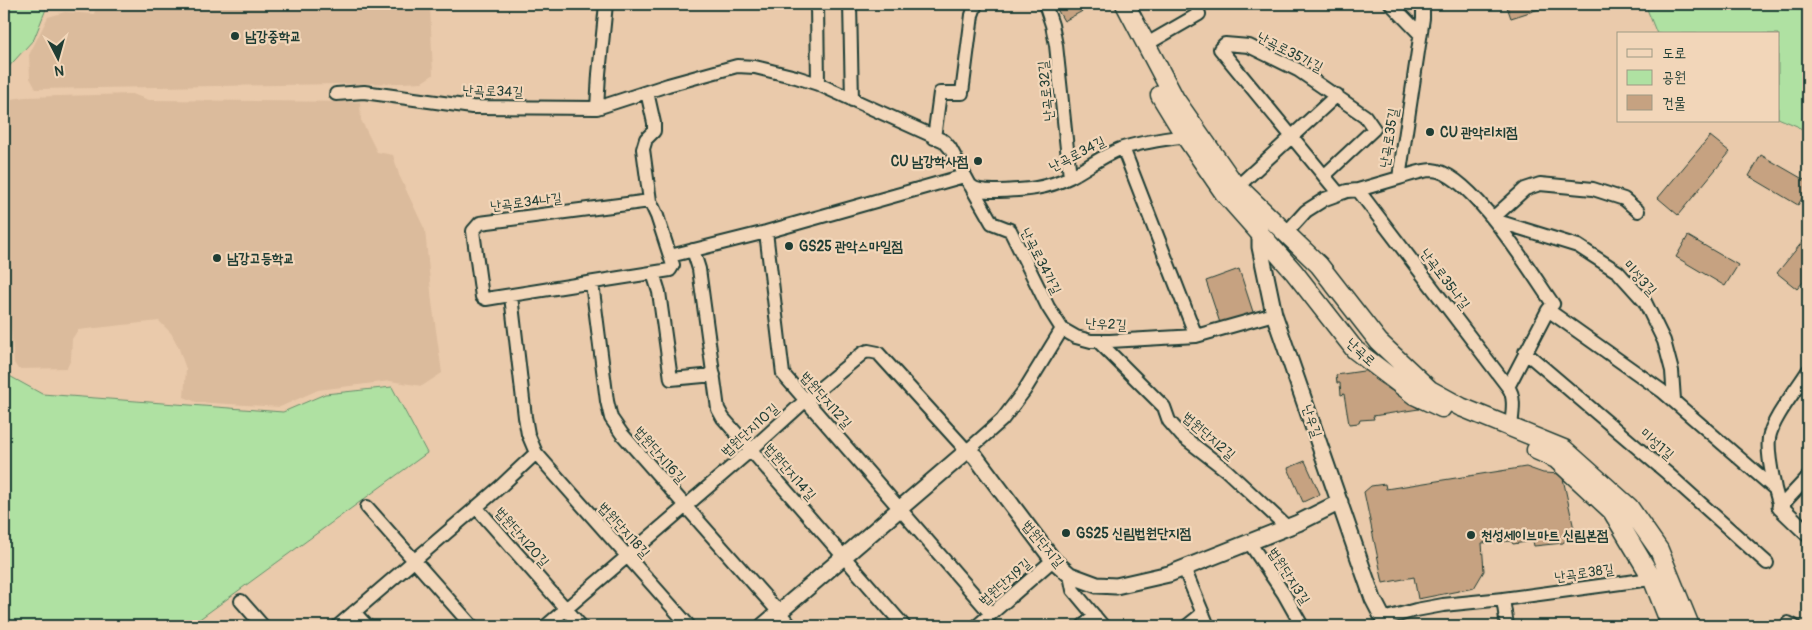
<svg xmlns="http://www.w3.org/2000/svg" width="1812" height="630" viewBox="0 0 1812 630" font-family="Pangolin,'Poor Story',sans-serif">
	<rect width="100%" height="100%" fill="#eacaab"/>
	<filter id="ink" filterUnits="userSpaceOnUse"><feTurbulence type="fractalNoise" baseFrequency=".02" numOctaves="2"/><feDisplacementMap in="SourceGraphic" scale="10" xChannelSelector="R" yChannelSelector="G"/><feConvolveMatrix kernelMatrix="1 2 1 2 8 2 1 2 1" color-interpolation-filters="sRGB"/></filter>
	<g filter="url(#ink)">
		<path fill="#dbbb9c" d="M97,4H430L433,75L422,82L402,83L36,89L30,78L29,55L48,17L65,12L94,14Z
			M132,94L149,100L360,102L361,120L377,152L393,155L399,175L425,230L432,302L442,373L422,386L390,381L318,390L280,407L196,402L184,397L186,369L178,346L171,333L159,321L78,330L72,339L71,359L67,368L18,369L14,363L4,247V100L25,97Z"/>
		<path fill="#afe1a2" stroke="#678f6b" d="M4,4H48L34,39L4,72Z
			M1645,4H1808V136L1797,126L1778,118V34H1657Z
			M4,373L42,394L283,412L325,394L392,387L427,453L190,626H4Z"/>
		<path fill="#c6a281" stroke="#1f3d34" d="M1054,4H1089L1090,7L1064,21Z
			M1506,4H1555L1511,18Z
			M1710,136L1730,152L1678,215L1658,198Z
			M1761,155L1808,182V188L1798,205L1749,176Z
			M1808,235V276L1797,289L1777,273Z
			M1688,236L1738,265L1725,286L1676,257Z
			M1239,269L1254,315L1221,326L1206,281Z
			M1370,370L1376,374L1374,379L1419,409L1373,416L1374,419L1360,420L1359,423L1349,424L1344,394L1341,395L1340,383H1337L1336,375Z
			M1305,461L1320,494L1303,502L1288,468Z
			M1526,467L1543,473L1562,474L1574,529L1563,543L1534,546L1533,541L1513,544L1511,541L1482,543L1484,571L1474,588L1418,599L1414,577L1383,583L1364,492L1371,486L1385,484L1386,489Z"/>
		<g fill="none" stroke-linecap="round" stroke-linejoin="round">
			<g stroke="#1f3d34" stroke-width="16">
				<path id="minor" d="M817,4L818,84
					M850,4L852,100
					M1045,4L1052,25L1056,45L1070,177
					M1391,4L1420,34
					M1147,44L1199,14L1195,4
					M647,92L654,123V131L646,139L643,149L650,201L657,216L670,256
					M336,94L364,92L472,107L597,108L668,85L737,66L755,67L796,77L818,84L944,141L950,148L970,185C976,192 990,191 999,191C1025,190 1046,189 1070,177C1087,168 1102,156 1120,149C1143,141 1168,139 1192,135
					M597,108L599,74L606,4
					M934,138L940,93H962L972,15L976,4
					M1123,148L1196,336
					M1324,176L1374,129L1365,116L1298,70L1249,46L1225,44L1220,49L1339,194
					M1399,178C1409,175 1422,170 1432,170C1471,172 1531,273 1553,304L1548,310L1662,391L1775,489L1780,507
					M1237,187L1337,95
					M972,188L992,223L1010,230L1048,307L1062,329
					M1358,190L1508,387
					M650,201L480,223L473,231L482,297L486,299L670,270L673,265L670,256L766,232L964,176
					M1493,218L1525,189L1540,184L1593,189L1624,199L1638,211
					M1494,220L1578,246L1618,272L1645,302L1664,341L1672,371L1674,400
					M766,232L783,374L991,614
					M1286,233L1306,211L1325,199L1347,191L1358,190L1399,178L1423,18V4
					M693,250L699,269L718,409L723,418L904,626
					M653,273L659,292L671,379L714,375
					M592,283L607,401L611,418L622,434L791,626
					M511,296L525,417L528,434L536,453L689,626
					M1098,341L1164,407L1169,421L1182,436L1226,470L1287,527
					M1525,352L1667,473L1767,563
					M1511,427C1512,415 1516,397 1508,387L1548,310
					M1775,489C1772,473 1767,454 1769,438C1772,419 1797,389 1808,371
					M367,507L472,626
					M476,507L581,626
					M1780,507L1808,477
					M1249,542L1284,594L1302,626
					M1184,568L1208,626
					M1070,575L1073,590L1103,626
					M1503,599L1507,626
					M241,601L263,626
					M354,612L367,626
					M1383,619L1416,610L1443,605L1503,599L1658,578
					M338,626L501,486L536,453
					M546,626L751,450L806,400L863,353L868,351L878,353L967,451L1002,420L1024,391L1062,329L1076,337L1091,341H1110L1196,336L1274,314
					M977,626L1053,560
					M1083,626L1095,616
					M1187,626L1202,614
					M1787,626L1788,623L1794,626"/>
			</g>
			<g stroke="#1f3d34" stroke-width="19">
				<path id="tertiary" d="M1260,226V247L1274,314L1373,599L1387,626
					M1780,507L1808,534
					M763,626L967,451L975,456L1053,560L1070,575L1097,585L1116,586L1169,574L1298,523L1340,502"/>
			</g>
			<g stroke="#1f3d34" stroke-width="21">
				<path id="secondary" d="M1125,4L1175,99L1233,182L1319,265L1379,342L1430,390L1461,407L1564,449L1629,507L1659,550L1690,626
					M1160,95L1185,136L1224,193L1294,272L1355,350L1414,395L1442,408
					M1536,450L1556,459L1612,511L1652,578L1671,626"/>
			</g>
			<use href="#minor" stroke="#f2d6b9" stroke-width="12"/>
			<use href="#tertiary" stroke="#f2d6b9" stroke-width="15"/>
			<use href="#secondary" stroke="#f2d6b9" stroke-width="18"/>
		</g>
	</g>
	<g fill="#1f3d34" stroke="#f2d6b9" stroke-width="2">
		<circle cx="235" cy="36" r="5"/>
		<circle cx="1430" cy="132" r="5"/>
		<circle cx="978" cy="161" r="5"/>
		<circle cx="789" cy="246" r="5"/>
		<circle cx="217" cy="258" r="5"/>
		<circle cx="1066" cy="533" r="5"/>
		<circle cx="1471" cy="535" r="5"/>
	</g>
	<g text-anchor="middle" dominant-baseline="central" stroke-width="4.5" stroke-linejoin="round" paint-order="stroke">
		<g font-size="14" font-weight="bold" fill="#1f3d34" stroke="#f2d6b9" text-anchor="start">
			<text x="245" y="36">남강중학교</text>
			<text x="1440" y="132">CU 관악리치점</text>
			<text x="968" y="161" text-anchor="end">CU 남강학사점</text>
			<text x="799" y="246">GS25 관악스마일점</text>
			<text x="227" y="258">남강고등학교</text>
			<text x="1076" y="533">GS25 신림법원단지점</text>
			<text x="1481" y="535">천성세이브마트 신림본점</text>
		</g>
		<g font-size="14" fill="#1f3d34" stroke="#f2d6b9">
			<text transform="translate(1290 52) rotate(27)">난곡로35가길</text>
			<text transform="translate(493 91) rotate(2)">난곡로34길</text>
			<text transform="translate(1046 91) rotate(-96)">난곡로32길</text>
			<text transform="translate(1389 138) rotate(-81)">난곡로35길</text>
			<text transform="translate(1077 154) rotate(-27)">난곡로34길</text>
			<text transform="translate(526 202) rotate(-7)">난곡로34나길</text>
			<text transform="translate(1041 261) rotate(63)">난곡로34가길</text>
			<text transform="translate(1640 278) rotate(48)">미성3길</text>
			<text transform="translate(1445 279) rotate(53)">난곡로35나길</text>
			<text transform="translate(1106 324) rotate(3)">난우2길</text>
			<text transform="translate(1361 352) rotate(43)">난곡로</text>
			<text transform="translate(826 400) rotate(49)">법원단지12길</text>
			<text transform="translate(1312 421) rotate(71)">난우길</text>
			<text transform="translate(750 430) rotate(-42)">법원단지10길</text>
			<text transform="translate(1209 436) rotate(41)">법원단지2길</text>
			<text transform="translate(1657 444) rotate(41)">미성1길</text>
			<text transform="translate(660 455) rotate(49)">법원단지16길</text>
			<text transform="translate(790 472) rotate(49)">법원단지14길</text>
			<text transform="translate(624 530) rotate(48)">법원단지18길</text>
			<text transform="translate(522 537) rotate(49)">법원단지20길</text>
			<text transform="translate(1043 544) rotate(50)">법원단지길</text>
			<text transform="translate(1584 573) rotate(-8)">난곡로38길</text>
			<text transform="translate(1289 576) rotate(57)">법원단지3길</text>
			<text transform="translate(1005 582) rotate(-41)">법원단지9길</text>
		</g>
	</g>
	<rect width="1812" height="630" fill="none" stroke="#f2d6b9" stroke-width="20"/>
	<rect x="10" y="10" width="1792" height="610" fill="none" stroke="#1f3d34" stroke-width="2" filter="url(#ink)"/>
	<rect x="1617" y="32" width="162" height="90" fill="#f2d6b9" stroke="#9e9984"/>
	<rect x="1627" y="49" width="25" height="8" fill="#f2d6b9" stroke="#9e9984"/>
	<text x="1662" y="58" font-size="15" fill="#1f3d34">도로</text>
	<rect x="1627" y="70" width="25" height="15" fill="#afe1a2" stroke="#9e9984"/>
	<text x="1662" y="82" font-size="15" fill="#1f3d34">공원</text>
	<rect x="1627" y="95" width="25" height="15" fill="#c6a281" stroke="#9e9984"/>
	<text x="1662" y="108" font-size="15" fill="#1f3d34">건물</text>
	<g transform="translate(58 58) rotate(174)" stroke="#f2d6b9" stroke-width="4" paint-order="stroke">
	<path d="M0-4L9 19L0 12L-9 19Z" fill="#1f3d34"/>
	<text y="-8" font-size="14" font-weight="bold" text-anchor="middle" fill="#1f3d34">N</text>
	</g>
</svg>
